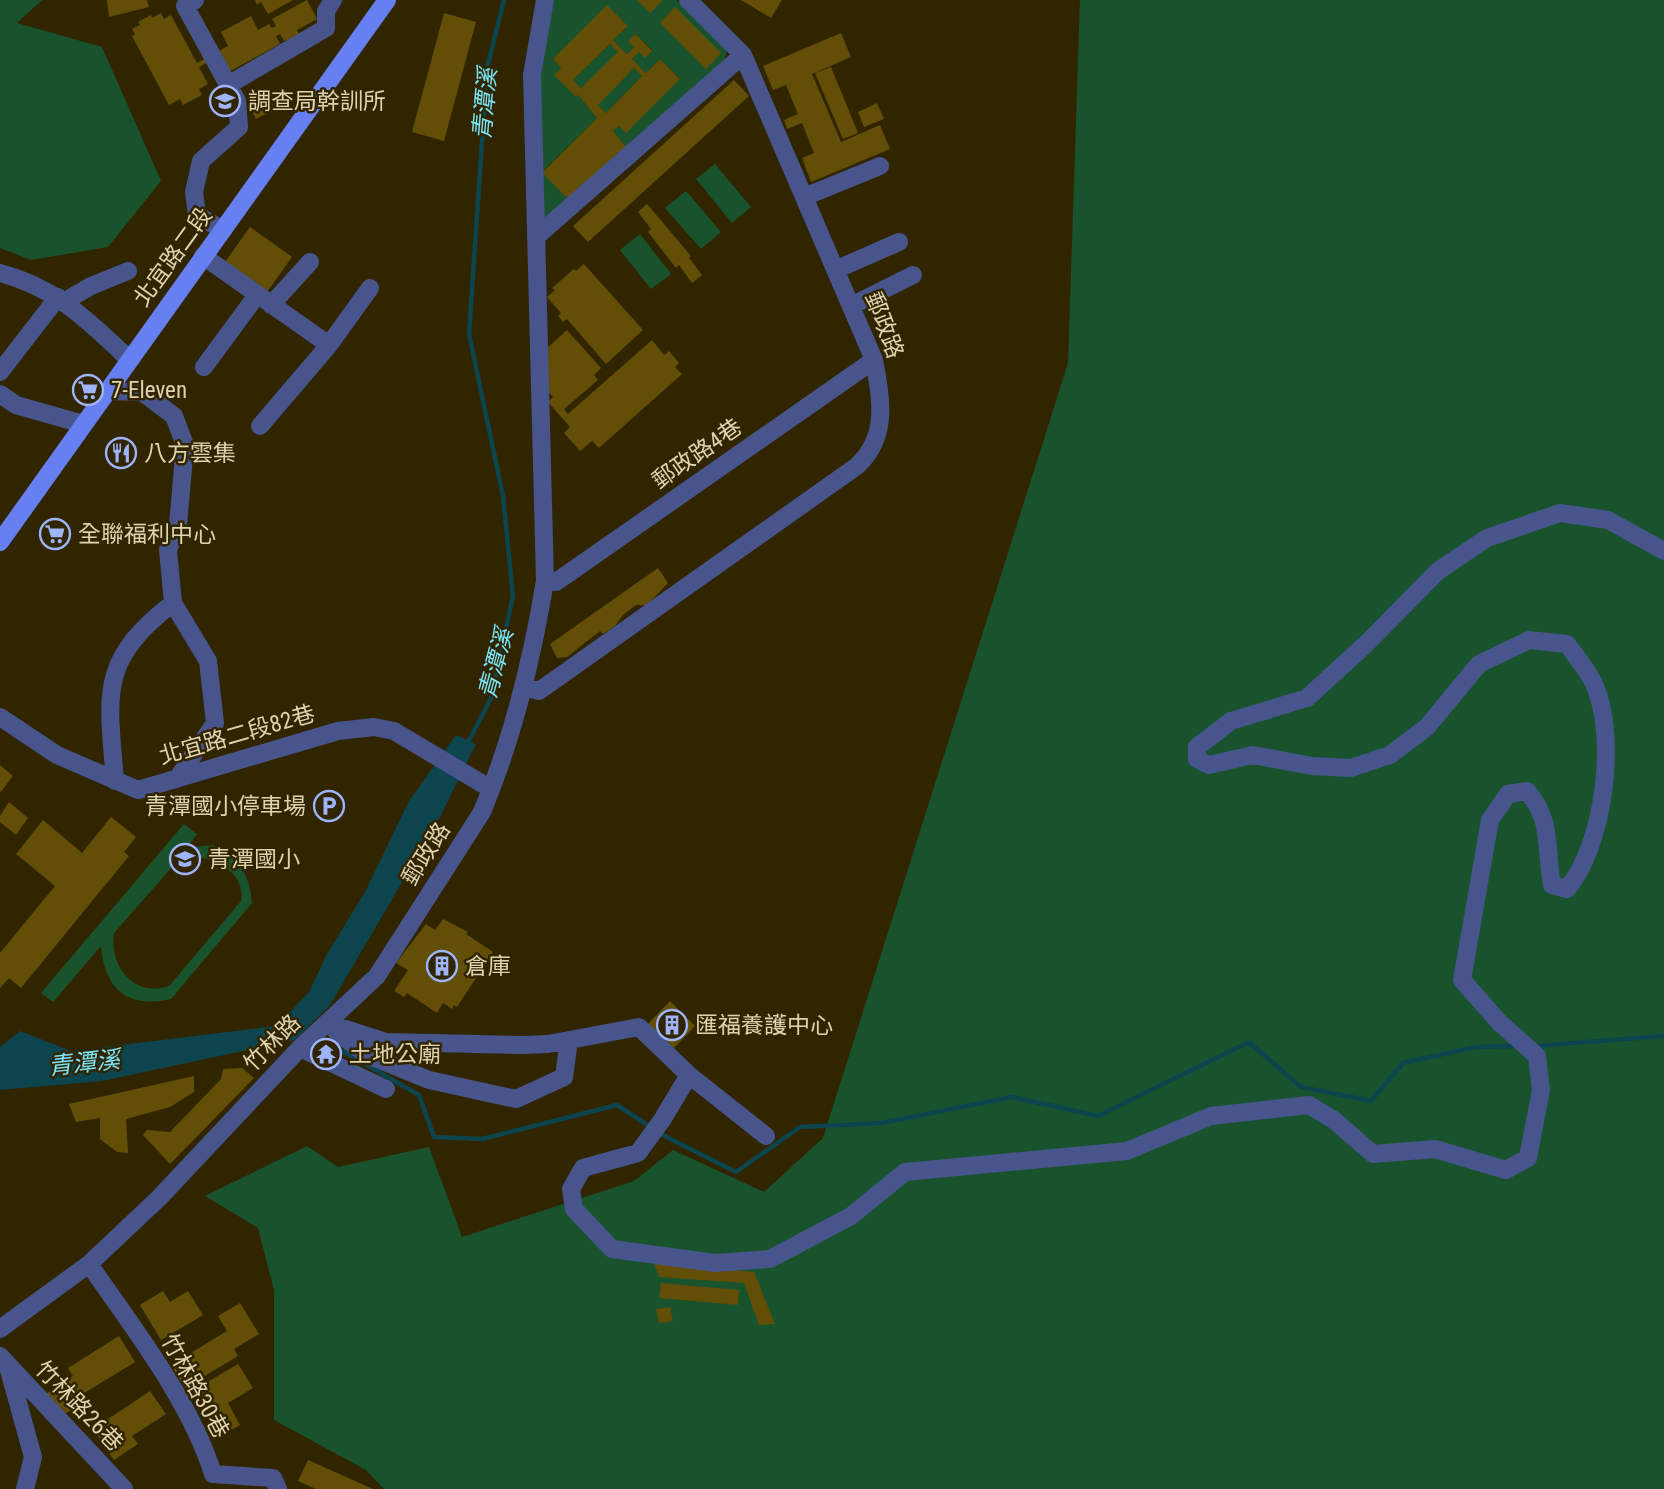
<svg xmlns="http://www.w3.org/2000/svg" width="1664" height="1489" viewBox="0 0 1664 1489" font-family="'Roboto Condensed','Noto Sans TC',sans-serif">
	<rect width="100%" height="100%" fill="#312500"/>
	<path fill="#19532d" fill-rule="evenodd" d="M0,0H42L17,23L102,47L161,181L108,247L31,260L0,248Z
		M549,0H677L727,51L724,61L627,148L613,131L619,126L626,132L680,78L660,59L646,73L632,59L639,52L652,50L636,34L629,41L634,47L627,54L613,40L628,26L607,6L553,59L561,68L576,97L578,95L597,118L542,172L568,199L542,221L540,64Z
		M1080,0H1664V1489H384L366,1470L274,1420V1290L258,1228L205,1196L307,1146L338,1167L429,1147L462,1237L634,1181L673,1150L764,1192L823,1138L1068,363Z
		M610,44L642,76L606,113L573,80Z
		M715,164L751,207L732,223L696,179Z
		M686,191L721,232L701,249L665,208Z
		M640,234L671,274L651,289L620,250Z
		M184,824L197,834L187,848L213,845C239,859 250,874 252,903L171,999C127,1009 105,989 101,946L53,1002L41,993ZM196,856C219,861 245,873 241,901L169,986C134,998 109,966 114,933L180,858Z"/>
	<path fill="#0c454e" d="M456,735L476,744L439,819L330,1005L295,1040L102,1081L0,1090V1047L20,1031L71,1051L277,1026L309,992L327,954L365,892L409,801Z"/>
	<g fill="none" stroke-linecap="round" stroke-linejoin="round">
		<path stroke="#0c454e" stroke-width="4.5" d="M467,744L491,698L513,596L503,496L469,334L487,68L504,0
			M318,1037L419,1095L434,1137L482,1139L617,1105L652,1128
			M1536,1046L1664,1036
			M659,1133L736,1172L800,1127L882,1123L1012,1097L1098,1116L1249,1042L1301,1087L1371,1101L1403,1063L1476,1047L1517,1046"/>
	</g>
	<path fill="#624e07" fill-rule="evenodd" d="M107,0H147L149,7L109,17Z
		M255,0H293L268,14L261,2L257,5Z
		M307,0L317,19L297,30L300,36L284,41L280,34L276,36L280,44L225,74L216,58L199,67L208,84L199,89L202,95L183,105L180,99L169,105L132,36L135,34L132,29L140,25L138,22L151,15L152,18L161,13L164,19L171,15L197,63L228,46L221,32L251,16L258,30L269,24L272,28L276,26L272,19Z
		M637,0H663L650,13Z
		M741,0H782L771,18Z
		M607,5L628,26L613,40L627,54L634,47L628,41L636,34L652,51L645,58L639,52L632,59L646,73L660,59L680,79L626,133L619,126L613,131L627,148L568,199L542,173L597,118L578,95L576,97L554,75L561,68L553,59ZM610,44L618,52L581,88L573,80ZM634,68L642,76L606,113L598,105Z
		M675,7L721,53L706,69L660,23Z
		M444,13L476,22L444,141L412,132Z
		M841,33L851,57L812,74L841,142L880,125L890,149L811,182L802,158L814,153L802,123L787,129L784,120L798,114L786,85L773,90L763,66Z
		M831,67L858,133L843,139L815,73Z
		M734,80L749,96L588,242L573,226Z
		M259,93L261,97L265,95L272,100L273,110L256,119L248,104Z
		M877,103L884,119L864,127L858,112Z
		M647,204L691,256L689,258L702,275L692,283L679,265L676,268L648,232L651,229L638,212Z
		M250,227L292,257L262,299L220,269Z
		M584,264L643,330L606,364L567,319L563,322L558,316L561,313L547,297L555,290L552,288L574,269L576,271Z
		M567,330L601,368L594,375L598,380L564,409L568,414L652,340L664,355L669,351L679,363L675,367L682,374L599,448L592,441L580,451L564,433L570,427L548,402L553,397L541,383L543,352Z
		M658,568L668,583L654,598L646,605H636L623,615L615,626L603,634L600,631L567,657L557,658L550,644Z
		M0,765L13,776L0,793Z
		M9,802L28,818L16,835L0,822V816Z
		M111,817L136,837L124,852L129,856L21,988L9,978L0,988V953L55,886L16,854L43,820L82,853Z
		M443,919L468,932L466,934L493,952L457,1007L454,1005L452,1009L443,1003L437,1013L407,993L404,997L394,991L408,970L396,963L426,924L435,930Z
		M670,1001L695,1026L673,1049L648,1024Z
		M242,1068L254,1078L170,1164L143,1135L147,1130L170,1132L221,1079L223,1069Z
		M194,1076V1092L170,1107L126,1119L128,1153L117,1152L100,1139V1118L76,1122L69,1104Z
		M654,1263L754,1272L775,1324L759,1325L744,1283L659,1277Z
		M661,1283L739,1290L738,1305L659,1298Z
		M163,1291L170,1302L188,1291L203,1315L161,1340L140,1305Z
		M240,1303L259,1334L234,1349L238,1356L185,1388L171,1365L227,1331L218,1316Z
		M670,1307L673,1321L659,1323L656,1309Z
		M119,1336L135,1362L81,1395L85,1402L61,1416L47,1393L73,1376L68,1368Z
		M238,1364L253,1388L228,1403L240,1425L221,1436L194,1390Z
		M150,1391L166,1414L132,1436L138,1444L114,1460L93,1429Z
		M308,1460L373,1489H316L298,1481Z"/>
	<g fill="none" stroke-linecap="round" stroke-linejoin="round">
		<path stroke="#47558c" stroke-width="18" d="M195,0L185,6L237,101L239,127L201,161L194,192L197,215L223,230
			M228,85L326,28V11L333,0
			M804,197L880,166
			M536,237L743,55
			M203,256L329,345L260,426
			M835,270L899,242
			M0,273C57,288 88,321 130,360
			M65,301L91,286L128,271
			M271,305L310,262
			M851,306L913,275
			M329,345L370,288
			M204,367L257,295
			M0,372L58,297
			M107,391L142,392L174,416L185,445L178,525L168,550L173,603C98,661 108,694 115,781
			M0,394L16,405L83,424
			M545,581L556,582L874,360
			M173,603L208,661L215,723L177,779
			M524,687L539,691L857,466C889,436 881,399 874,360L743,55L688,0
			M0,717L57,755L138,790L338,731L374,727L394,731L491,789
			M327,1023L386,1042L523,1045L548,1044L639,1027L689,1075L766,1136
			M335,1030L365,1054L429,1080L516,1099L564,1077L569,1040
			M300,1048L386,1089
			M689,1075L662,1120L638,1153L583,1168L571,1189L574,1209L612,1249L715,1263L770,1259L851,1216L905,1172L1127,1151L1211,1116L1309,1105L1334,1120L1373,1154L1435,1149L1506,1170L1528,1158L1541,1090L1537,1056L1499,1022L1462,980L1490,820L1508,794L1527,791C1553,821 1545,848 1552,885L1567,889C1604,845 1618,737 1594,684C1588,670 1576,657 1567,644L1529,640L1479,664L1427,727L1390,755L1351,768L1312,766L1253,755L1209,765L1197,759V747L1231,721L1307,698L1366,644L1438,571L1487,538L1560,513L1608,520L1664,551
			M89,1264C133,1328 190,1400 213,1474L273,1478L278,1489
			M0,1329L89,1264L159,1198L300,1048L377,976L482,812C513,738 532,660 545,581L532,75L545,0
			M0,1356L124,1489
			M9,1370L33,1457L25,1489"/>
		<path stroke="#6680f2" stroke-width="18" d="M0,542L387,0"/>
	</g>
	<defs>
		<g id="university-ring" transform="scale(1.575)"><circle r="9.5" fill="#312500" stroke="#9eb4fd" stroke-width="1.5"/><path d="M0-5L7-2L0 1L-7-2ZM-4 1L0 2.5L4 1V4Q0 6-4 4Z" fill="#9eb4fd"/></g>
		<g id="supermarket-ring" transform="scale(1.575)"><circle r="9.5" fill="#312500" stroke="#9eb4fd" stroke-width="1.5"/><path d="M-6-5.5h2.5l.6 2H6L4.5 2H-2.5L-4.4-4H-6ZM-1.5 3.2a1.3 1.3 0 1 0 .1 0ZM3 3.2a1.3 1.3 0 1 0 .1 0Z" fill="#9eb4fd"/></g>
		<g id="restaurant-ring" transform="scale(1.575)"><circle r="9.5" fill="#312500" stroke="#9eb4fd" stroke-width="1.5"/><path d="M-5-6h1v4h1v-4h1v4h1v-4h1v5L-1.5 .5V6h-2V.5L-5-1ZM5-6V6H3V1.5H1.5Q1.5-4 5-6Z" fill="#9eb4fd"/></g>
		<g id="parking-ring" transform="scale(1.575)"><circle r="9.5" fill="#312500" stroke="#9eb4fd" stroke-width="1.5"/><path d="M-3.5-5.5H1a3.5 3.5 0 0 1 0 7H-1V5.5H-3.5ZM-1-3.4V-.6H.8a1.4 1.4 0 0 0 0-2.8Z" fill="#9eb4fd"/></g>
		<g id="school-ring" transform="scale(1.575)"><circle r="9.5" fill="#312500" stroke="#9eb4fd" stroke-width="1.5"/><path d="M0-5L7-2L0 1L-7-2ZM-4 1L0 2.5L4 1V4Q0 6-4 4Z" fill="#9eb4fd"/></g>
		<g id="building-ring" transform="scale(1.575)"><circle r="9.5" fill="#312500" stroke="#9eb4fd" stroke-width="1.5"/><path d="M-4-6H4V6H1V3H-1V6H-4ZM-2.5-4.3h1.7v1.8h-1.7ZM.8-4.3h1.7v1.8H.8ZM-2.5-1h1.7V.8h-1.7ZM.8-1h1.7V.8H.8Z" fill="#9eb4fd"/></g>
		<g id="temple-ring" transform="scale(1.575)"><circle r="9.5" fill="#312500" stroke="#9eb4fd" stroke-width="1.5"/><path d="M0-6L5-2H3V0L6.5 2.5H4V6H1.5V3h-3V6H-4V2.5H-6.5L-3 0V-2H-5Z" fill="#9eb4fd"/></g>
	</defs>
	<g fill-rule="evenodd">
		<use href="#university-ring" x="225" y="101"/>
		<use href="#supermarket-ring" x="88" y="390"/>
		<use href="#restaurant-ring" x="121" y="453"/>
		<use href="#supermarket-ring" x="55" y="534"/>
		<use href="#parking-ring" x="329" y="806"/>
		<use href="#school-ring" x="185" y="859"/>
		<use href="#building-ring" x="442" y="966"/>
		<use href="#building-ring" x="672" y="1025"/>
		<use href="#temple-ring" x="326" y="1054"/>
	</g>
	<g text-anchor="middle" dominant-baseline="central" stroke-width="5" stroke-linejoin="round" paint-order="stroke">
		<g font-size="23" fill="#ded2af" stroke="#312500" text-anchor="start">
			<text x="248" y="101">調查局幹訓所</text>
			<text x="111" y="390">7-Eleven</text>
			<text x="144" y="453">八方雲集</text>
			<text x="78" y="534">全聯福利中心</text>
			<text x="306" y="806" text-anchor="end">青潭國小停車場</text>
			<text x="208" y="859">青潭國小</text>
			<text x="465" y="966">倉庫</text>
			<text x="695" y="1025">匯福養護中心</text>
			<text x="349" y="1054">土地公廟</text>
		</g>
		<g font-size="23" fill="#ded2af" stroke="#312500">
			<text transform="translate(173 257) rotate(-54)">北宜路二段</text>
			<text transform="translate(884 325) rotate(69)">郵政路</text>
			<text transform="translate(697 454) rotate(-35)">郵政路4巷</text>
			<text transform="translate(237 735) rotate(-16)">北宜路二段82巷</text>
			<text transform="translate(426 854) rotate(-58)">郵政路</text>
			<text transform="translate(272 1043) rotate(-45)">竹林路</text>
			<text transform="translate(195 1386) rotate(61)">竹林路30巷</text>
			<text transform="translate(79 1406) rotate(46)">竹林路26巷</text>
		</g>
		<g font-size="24" font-style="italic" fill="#79e5f9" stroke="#312500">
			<text transform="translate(485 104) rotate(-85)">青潭溪</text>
			<text transform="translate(496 664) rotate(-75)">青潭溪</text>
			<text transform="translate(84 1063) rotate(-6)">青潭溪</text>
		</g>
	</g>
</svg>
